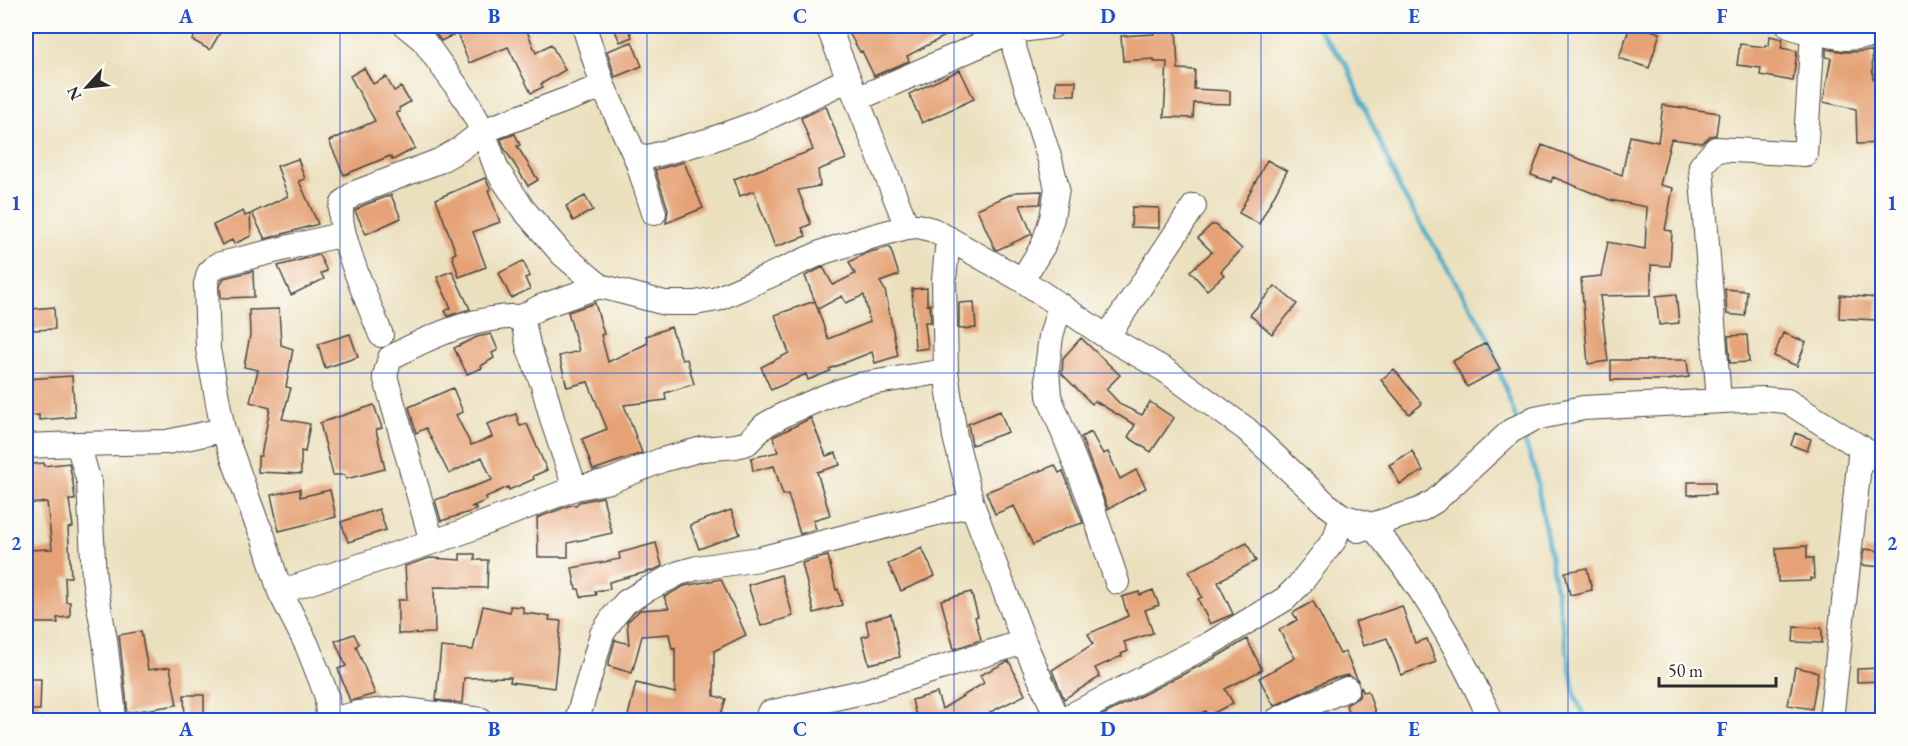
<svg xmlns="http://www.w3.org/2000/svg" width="1908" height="746" viewBox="0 0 1908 746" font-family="'EB Garamond',serif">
	<rect width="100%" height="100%" fill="#fdfcf7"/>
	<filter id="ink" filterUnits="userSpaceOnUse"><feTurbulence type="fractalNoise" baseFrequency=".0167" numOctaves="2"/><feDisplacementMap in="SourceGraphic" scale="12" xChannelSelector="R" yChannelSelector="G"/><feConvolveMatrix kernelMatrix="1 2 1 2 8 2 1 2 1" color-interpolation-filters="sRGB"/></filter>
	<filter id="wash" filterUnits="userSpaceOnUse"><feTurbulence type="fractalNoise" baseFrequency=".008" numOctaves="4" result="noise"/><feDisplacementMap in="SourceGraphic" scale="24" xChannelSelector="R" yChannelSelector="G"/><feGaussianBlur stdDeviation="1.35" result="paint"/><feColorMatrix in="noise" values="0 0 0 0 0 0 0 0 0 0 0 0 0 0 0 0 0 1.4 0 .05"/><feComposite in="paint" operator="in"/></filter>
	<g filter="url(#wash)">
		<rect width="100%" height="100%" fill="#ebe0be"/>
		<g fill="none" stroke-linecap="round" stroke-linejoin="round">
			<path stroke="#4aacca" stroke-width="4.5" d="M1316,26L1346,64L1401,191L1485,331L1517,421
				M1522,434L1535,471L1575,696L1586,720"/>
		</g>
		<g id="blocks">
			<path fill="#e5a276" d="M201,26H224L210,50L192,40Z
				M444,26H525L536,53L551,44L565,70L541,84L543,87L531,93L508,47L469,63L457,33L441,41L434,31Z
				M613,26H628L632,37L620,42Z
				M845,26H964L907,56L909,61L874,76L862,51L860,52Z
				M1153,26H1176L1178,69L1195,70L1194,89L1230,91V104L1194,103L1193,118L1164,117L1167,62H1154V59L1123,61L1121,36L1154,34Z
				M1630,26H1637L1660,33L1649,68L1619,58Z
				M1770,36L1783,39L1781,48L1797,51L1793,81L1760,75L1761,68L1737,65L1740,44L1765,47V45H1769Z
				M632,42L642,66L615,77L607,51Z
				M1826,49L1846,52L1872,51L1873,79L1882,78V143L1857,144L1856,109L1823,102L1831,58L1826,57Z
				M364,68L373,84L386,77L394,91L401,87L410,102L399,108L400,112L396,113L415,148L393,160L390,156L344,175L329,141L375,121L350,76Z
				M960,70L974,99L922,123L909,94Z
				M1056,81H1076L1075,95H1056Z
				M1663,105L1719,113L1716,135L1710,136L1702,143L1671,139L1660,185L1673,188L1665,230L1672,231L1670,266L1651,265V295L1600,296L1608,361L1588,364L1581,278L1601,276L1608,242L1645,249L1647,207L1610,200L1553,177L1551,182L1531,175L1542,145L1622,175L1630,136L1658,142Z
				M826,106L846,159L818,170L820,186L798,190L811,224L802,228L806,236L775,247L754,191L740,196L734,179L813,150L801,118Z
				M515,134L520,145L517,146L538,180L528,186L504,148L501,139Z
				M298,159L305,179L299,181L318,224L265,239L252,213L288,196L277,166Z
				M1267,160L1287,171L1259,224L1239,213Z
				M684,162L703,208L666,223L668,209L655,170Z
				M485,178L491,189L488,190L500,222L473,232L486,267L459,277L452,255L456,253L436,199Z
				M1042,191L1040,204L1020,205L1032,234L997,250L995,249L977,209L1016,192Z
				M391,195L401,218L366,234L355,211L362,206Z
				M585,196L593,210L573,221L566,206Z
				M1132,207L1159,208V228L1131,227Z
				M243,211L245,216L250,214L251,236L234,244L232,240L222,245L213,225Z
				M1211,225H1216L1242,249L1221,271L1224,275L1207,290L1190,271L1212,252L1198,238Z
				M890,247L899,275L880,282L885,290L898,356L875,363L872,352L829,369L830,371L808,380L806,374L771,390L761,367L789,353L775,315L815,301L828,339L870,322L864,295L846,303L842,296L818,309L805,276L823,267L833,285L855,274L849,262L866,253Z
				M319,255L327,271L321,273L324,279L291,295L278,266Z
				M523,261L530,276L525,278L530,289L511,298L499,273Z
				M253,271L254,297L221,298L220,286L224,278Z
				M452,271L470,309L448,316L445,311L451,308L437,277Z
				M1275,286L1297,304L1272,334L1250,315Z
				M927,288V305L930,304L931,322H925L928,348L915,350L912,289Z
				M1725,289L1747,291L1745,316L1727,314Z
				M1676,294L1679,323L1659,325L1656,296Z
				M1840,295L1878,298L1876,320L1839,318Z
				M974,302L976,328L959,329V303Z
				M595,303L604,334L601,335L608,362L648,343L646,336L671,327L682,360L687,359L694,384L665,393L666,400L624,405L642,453L593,470L582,439L607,429L588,382L567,387L559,356L579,351L568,312Z
				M54,307L55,329L33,330L32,309Z
				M279,309L281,345L293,349L286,387L291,388L282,419L310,424L305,452L301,451V474L258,472V456H261L270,408L250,402L258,370L244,367L250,335L249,310Z
				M1783,333L1806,342L1797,366L1774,356Z
				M350,334L358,357L325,368L318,344Z
				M491,334L498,350L492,353L494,358L481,366L482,368L467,374L454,348L477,337Z
				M1747,335L1749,362L1730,363L1728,336Z
				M1081,338L1120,375L1106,389L1121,405L1142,415L1150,402L1174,418L1151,452L1128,437L1135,425L1095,401L1092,404L1062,374L1063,358Z
				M1486,343L1500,369L1467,387L1453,361Z
				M1611,360H1687L1689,377L1667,380H1611Z
				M1394,369L1422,404L1409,414L1381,380Z
				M72,376L75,417L39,420V415L26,416V379Z
				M453,388L463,412L456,415L471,445L492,437L487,424L516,414L520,426L527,424L547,470L533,476L534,479L509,490L508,487L486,497L487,500L471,507H476V510L441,521L435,500L492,480L482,457L449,474L426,428L416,433L409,407Z
				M374,405L382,428L376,430L385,469L346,479L345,475H333L320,423Z
				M1000,411L1008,432L972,445L968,424Z
				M811,418L826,456L836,453L840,465L817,472L830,515L813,520L816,529L800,534L788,494L783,495L774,466L753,471L751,458L778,452L773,437Z
				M1091,432L1103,454L1108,452L1120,479L1136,470L1146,488L1108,509L1081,437Z
				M1795,433L1811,439L1807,451L1791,445Z
				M1412,451L1423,471L1400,484L1389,465Z
				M44,463V466L69,463L73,483L75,500H69L73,527L68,528L71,577H65L66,602H70V617L57,618L58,623H26V550L52,549L47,502L26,504V465Z
				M1055,465L1059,473L1063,471L1083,523L1066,528L1033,545L1014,506L995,514L986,492Z
				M1688,482H1715V494L1688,495Z
				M300,489V497L330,490L336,517L279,531L271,495Z
				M603,497L612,533L568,543V557H538L537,518L571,505H576L579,502Z
				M379,509L386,530L348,542L341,522Z
				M731,510L740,534L699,549L690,525Z
				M656,543L662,566L654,570L609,582L610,589L595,591L596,595L581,597L579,589H576L572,568L620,559L619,553Z
				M1247,543L1256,561L1222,579V580L1218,582L1233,614L1210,624L1198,599L1202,597L1189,571Z
				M1807,546V558H1813L1814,579L1810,578V581L1778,582L1776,548Z
				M922,548L935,576L901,591L888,564Z
				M1864,549L1881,551L1882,567L1862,565Z
				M460,554H475V560H488L487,588L434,587L435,633L398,634V600H407L405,566L430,558L460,560Z
				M828,556L836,590L838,589L842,605L814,613L802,563Z
				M1587,568L1592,590L1570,595L1565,572Z
				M781,575L793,616L761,626L748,585Z
				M721,579L746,635L714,651V696L726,699L719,720H627L636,683L675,693V648L672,649L669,634L642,636L632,673L608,666L615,640L629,644L627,622L640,610L669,608L664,597L684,586Z
				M1153,590L1159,605L1145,610L1153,633L1124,642L1128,651L1121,654L1122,656L1095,668L1100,677L1064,699L1052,670L1093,644L1088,634L1128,616L1122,597L1139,592L1140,595Z
				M971,592L978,616L975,617L981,640L954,649L941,600Z
				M1313,601L1340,654L1345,652L1358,681L1348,675L1331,679L1274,706L1259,678L1295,658L1279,630L1297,620L1293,613Z
				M483,606L510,612V606L523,607V613L550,616L549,620L561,621L554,688L510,682L511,677L464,678L462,703L436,700L441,647L473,650Z
				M1402,606L1415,643L1427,639L1436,662L1401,675L1387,638L1363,646L1355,622Z
				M891,614L900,657L869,664L862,637L869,635L866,621Z
				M1794,627L1822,628V643L1793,642Z
				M141,631L148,670L170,667L177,705L126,713L127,705L119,635Z
				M354,634L359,644L356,646L375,694L350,701L338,669L346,666L335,641Z
				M1247,639L1262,670L1225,689L1233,703L1208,716L1206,711L1184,720H1093L1215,658Z
				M1009,661L1025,695L990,712L992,716L983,720H917L912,700L937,693L942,709L984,683L980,675Z
				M1795,667L1818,672L1812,709L1788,705Z
				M1882,668V681L1857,682V669Z
				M26,679H41L40,710H26Z
				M1361,686L1363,692L1368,691L1376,715L1359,720H1351L1346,705L1359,697Z
				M184,695H204V720H185Z"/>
		</g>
	</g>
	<g filter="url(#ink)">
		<use href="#blocks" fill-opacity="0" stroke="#484641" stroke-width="1.5"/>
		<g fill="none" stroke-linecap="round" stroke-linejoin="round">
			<g stroke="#484641" stroke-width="26">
				<path id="minor" d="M406,26L423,40L465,98L483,131L497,170L523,209L562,254L600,286L665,303H695L717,299L823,252L867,238L907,227L918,226L933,230L1022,280L1107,337L1165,370L1246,429L1326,504L1342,516L1371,525L1420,510L1435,501L1511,431L1535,418L1583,408L1763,399L1787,401L1882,461
					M584,26L603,86L637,160L654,213
					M828,26L907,227
					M1009,26L1012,31L1015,51L1050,160L1057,188L1052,218L1043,246L1022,280
					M1789,26L1801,30L1845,38L1882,35
					M857,99L1012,31L1052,26
					M637,160L710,140L754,124L849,79
					M948,238L944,280L946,371L955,437L972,504L1024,642L1058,720
					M1060,305L1051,336L1047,368L1049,396L1090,500L1117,582
					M381,335C370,306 339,238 341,211C341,202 348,198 355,193L439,161L460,149L483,131L603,86
					M1107,337L1194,206
					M1719,401L1701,166L1716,149L1805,154L1813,32
					M78,444L167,442L223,430
					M26,446L78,444L89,482L94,578L105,640L113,707
					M575,488L553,422L543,385L529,349L522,317L540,307L600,286
					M1358,530L1371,525C1421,583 1460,651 1491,720
					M432,542L385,376L390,358C428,337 478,315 522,317
					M280,592L457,534L575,488L610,481L662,460L702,449L736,446L747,443L765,425L785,414L829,395L858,385L946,371
					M769,713L866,691L1024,642
					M328,720L327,697L320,678L307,645L280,592L263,536L256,521L223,430L208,349L206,284L209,273L217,265L343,234
					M331,720L359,713L398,709L481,720
					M577,720L602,634L614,616L626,602L646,590L679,573L697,568L759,559L972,504
					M1065,720L1076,713L1208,645L1285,599L1299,585L1335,539L1342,516
					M1277,720L1301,708L1347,689
					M1831,720L1861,447"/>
			</g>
			<use href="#minor" stroke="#fff" stroke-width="24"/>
		</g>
	</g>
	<path fill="none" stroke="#1d4ed8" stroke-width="1.5" stroke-opacity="0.55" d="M340,26V720M647,26V720M954,26V720M1261,26V720M1568,26V720M26,373H1882"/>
	<rect width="1908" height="746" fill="none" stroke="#fdfcf7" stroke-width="66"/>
	<g transform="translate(87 87) rotate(243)" stroke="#fdfcf7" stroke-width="4.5" paint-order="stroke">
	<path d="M0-4.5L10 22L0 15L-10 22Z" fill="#2b2b2b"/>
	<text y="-9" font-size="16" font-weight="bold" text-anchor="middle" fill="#2b2b2b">N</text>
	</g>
	<path d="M1659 677v9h117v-9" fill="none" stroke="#2b2b2b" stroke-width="3"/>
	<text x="1668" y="677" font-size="18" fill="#2b2b2b" stroke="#fdfcf7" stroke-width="4.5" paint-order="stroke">50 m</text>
	<rect x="33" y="33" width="1842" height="680" fill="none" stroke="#1d4ed8" stroke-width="2"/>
	<g font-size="20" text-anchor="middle" font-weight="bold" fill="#1d4ed8">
		<text x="186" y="23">A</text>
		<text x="494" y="23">B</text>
		<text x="800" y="23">C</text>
		<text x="1108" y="23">D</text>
		<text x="1414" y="23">E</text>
		<text x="1722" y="23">F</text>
		<text x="16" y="210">1</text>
		<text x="1892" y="210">1</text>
		<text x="16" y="550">2</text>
		<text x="1892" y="550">2</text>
		<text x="186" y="736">A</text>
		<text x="494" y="736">B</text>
		<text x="800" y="736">C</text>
		<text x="1108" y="736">D</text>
		<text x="1414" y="736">E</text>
		<text x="1722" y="736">F</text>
	</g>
</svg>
